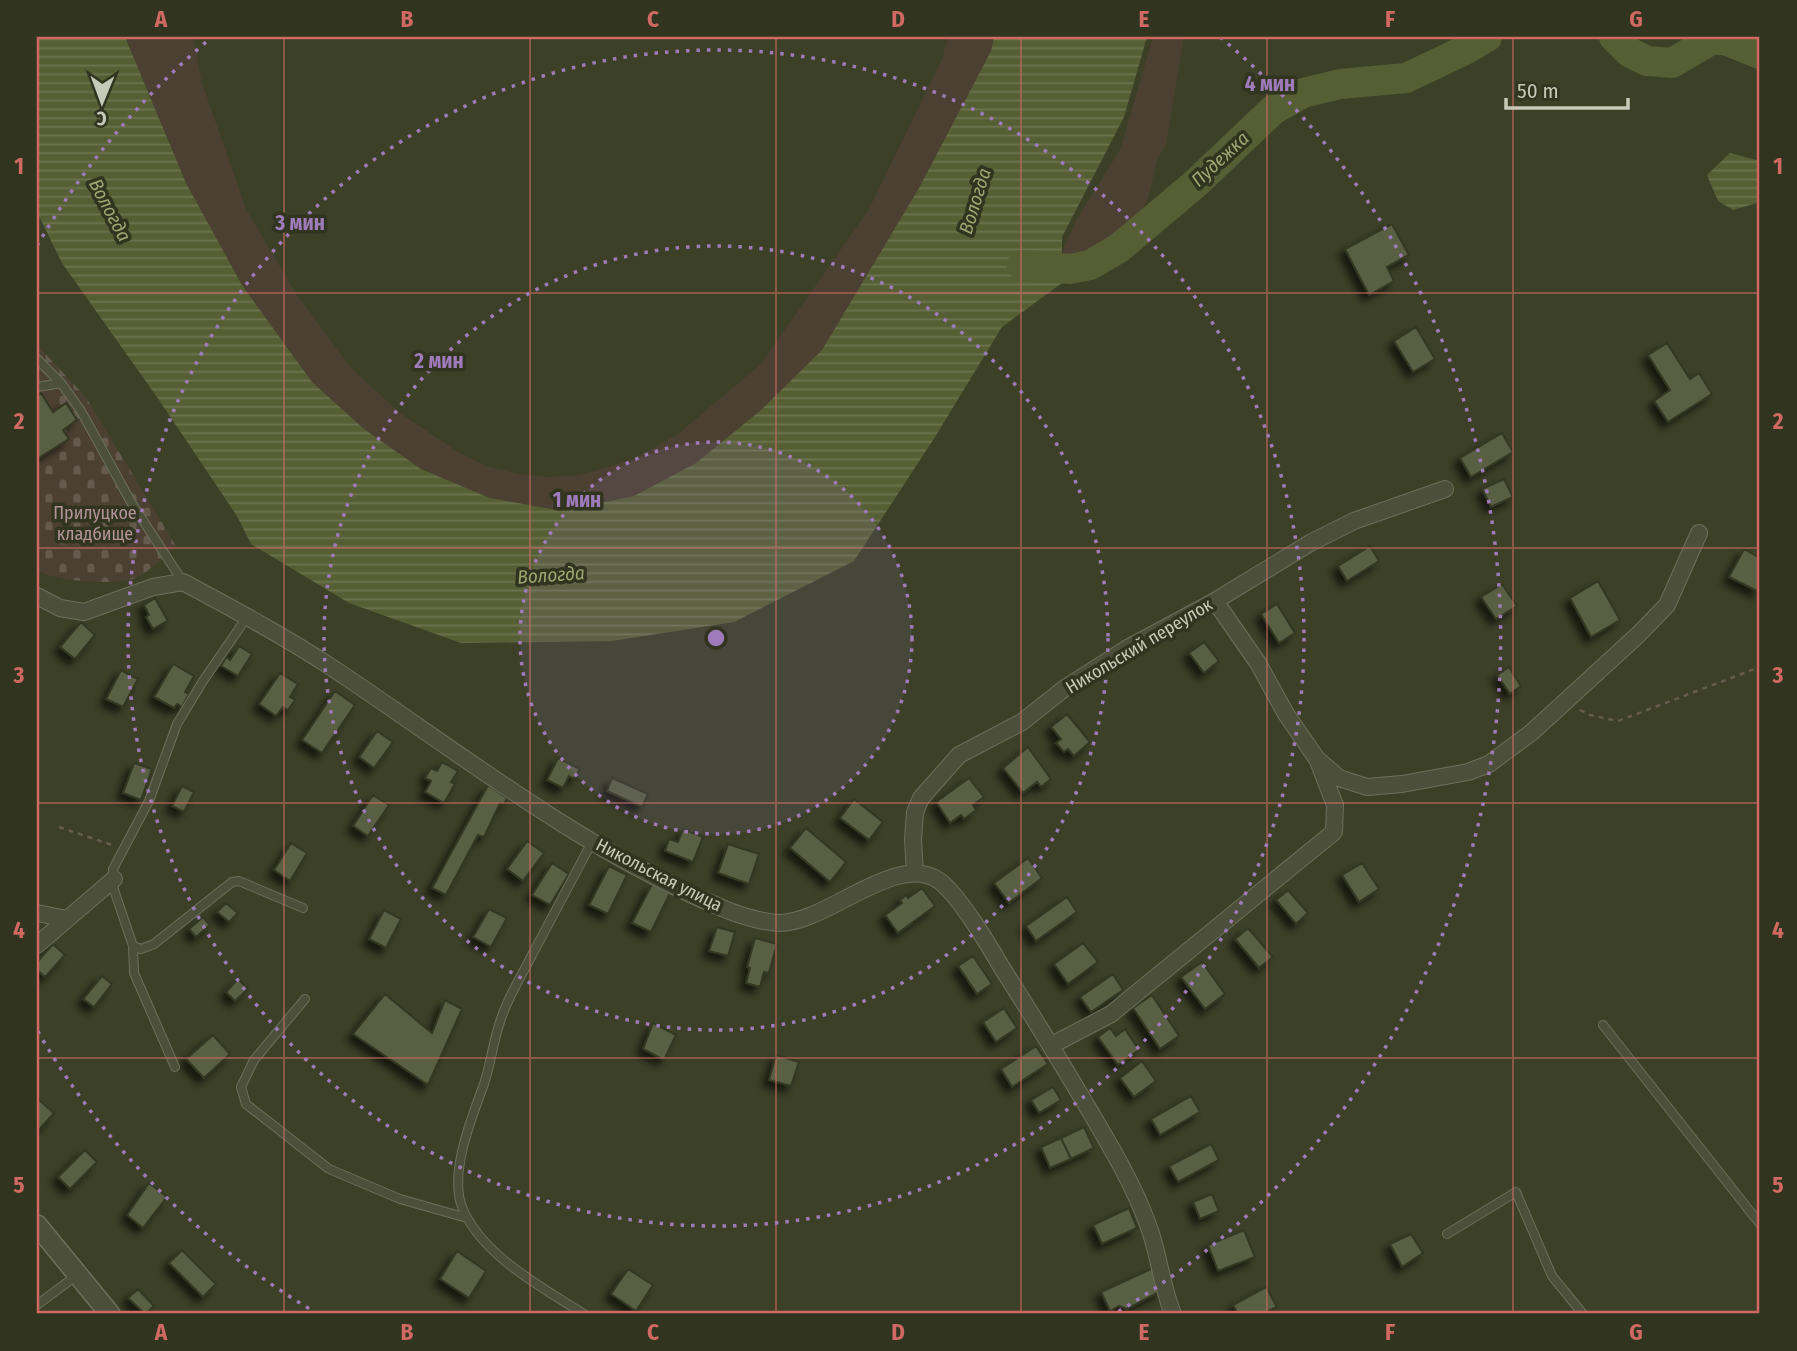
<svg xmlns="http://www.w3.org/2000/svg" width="1797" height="1351" viewBox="0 0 1797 1351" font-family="'Fira Sans Condensed',sans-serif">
	<defs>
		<pattern id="cemetery-stones" width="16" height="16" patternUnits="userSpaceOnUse" patternTransform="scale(1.75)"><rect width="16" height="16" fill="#4c4032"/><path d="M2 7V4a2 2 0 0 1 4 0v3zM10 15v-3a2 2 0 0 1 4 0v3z" fill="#645a4e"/></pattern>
		<pattern id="water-rules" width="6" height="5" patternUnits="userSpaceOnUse" patternTransform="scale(1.75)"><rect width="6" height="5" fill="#565e34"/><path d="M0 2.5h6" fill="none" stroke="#6d744f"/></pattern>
		<filter id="shadow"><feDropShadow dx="-6" dy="6" stdDeviation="3.5" flood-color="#0009"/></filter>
	</defs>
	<rect width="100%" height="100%" fill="#3c4027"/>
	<path fill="#4c4032" d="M125,37H193L202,83L246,209L295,292L350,367L400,413L458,452L487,466L518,474L549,477L579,475L632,460L678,434L761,364L869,209L942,59L948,37H994L991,51L919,188L822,350L761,410L696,463L634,496L562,511L490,498L421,469L364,429L312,382L242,285L186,183Z
		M1153,37H1184L1166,144L1157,160L1148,199L1133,224L1087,260L1073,263L1067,260L1063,254L1064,247L1078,217L1120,150Z"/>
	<path fill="url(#cemetery-stones)" d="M37,345L85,396L176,546C166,554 145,576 133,579C111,585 56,582 37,570Z"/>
	<path fill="url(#water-rules)" d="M37,37H125L186,183L242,285L312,382L364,429L421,469L490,498L562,511L634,496L696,463L761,410L822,350L919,188L991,51L994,37H1147L1124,117L1062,237V283L1002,327L935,437L854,561L734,622L612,641L461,643L349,603L251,544L237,516L159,400L62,263L37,212Z
		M1730,153L1760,161V196L1757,203L1733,210L1718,201L1707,175Z"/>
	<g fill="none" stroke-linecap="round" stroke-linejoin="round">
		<path stroke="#565e34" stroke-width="30" d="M1614,37L1629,52L1647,61L1672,63L1711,40H1725L1760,54
			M1022,265L1070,269L1090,265L1119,248L1195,184L1273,110L1303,93L1340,84L1406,78L1467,49L1487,37"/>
	</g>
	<path fill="#595e43" stroke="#333722" stroke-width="2" filter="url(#shadow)" d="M1392,224L1409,255L1387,267L1394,281L1369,295L1345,249Z
		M1416,327L1435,359L1413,372L1394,341Z
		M1667,343L1690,379L1699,373L1712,394L1668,422L1654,401L1670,390L1648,355Z
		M41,393L53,412L66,403L77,420L63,430L69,439L37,459V396Z
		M1502,433L1513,452L1471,477L1460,458Z
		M1504,479L1513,497L1491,507L1482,489Z
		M1370,546L1379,561L1347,581L1338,566Z
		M1744,549L1760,558L1759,592L1729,577Z
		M1598,581L1620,620L1591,637L1570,598Z
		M1502,584L1517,606L1496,619L1481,597Z
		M155,598L168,621L153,629L146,617L149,615L144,605Z
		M1277,604L1295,633L1279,643L1261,614Z
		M81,622L95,635L75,659L60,647Z
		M1204,642L1219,661L1204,673L1189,653Z
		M239,646L252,654L238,676L221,666L226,657L230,660Z
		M173,664L194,676L185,692L189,694L182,707L177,704L174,708L154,697Z
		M1509,667L1521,686L1510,694L1497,675Z
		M121,670L138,679L123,707L106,699Z
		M280,673L298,684L290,697L295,700L288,710L283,707L276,716L259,704Z
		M335,691L355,705L322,753L302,740Z
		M1067,714L1090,742L1074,756L1068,749L1064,752L1056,743L1061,739L1051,727Z
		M377,731L393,742L374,768L359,757Z
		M1028,747L1051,779L1041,787L1037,782L1023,793L1003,768Z
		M558,758L580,769L574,779L569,776L563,788L547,780Z
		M442,762L458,771L451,782L455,784L444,803L425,792L431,781L425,778L431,768L437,771Z
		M134,763L152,769L141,800L123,793Z
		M612,778L648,794L642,807L607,791Z
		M969,778L984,797L973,805L976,810L964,819L961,815L950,823L936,802Z
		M488,785L507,798L504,805L500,803L484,837L478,835L446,895L432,888Z
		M182,786L194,792L184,812L172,806Z
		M373,795L389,805L368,836L353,826Z
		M854,799L883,822L869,840L840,818Z
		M806,828L846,862L830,882L790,848Z
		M683,829L703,837L693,862L665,851L669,839L678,842Z
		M527,841L544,853L523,881L507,869Z
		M291,843L307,853L290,881L274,870Z
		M728,844L759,854L749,884L718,873Z
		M1028,858L1042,878L1009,903L994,883Z
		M552,863L569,874L550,905L532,895Z
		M1362,863L1379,889L1359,902L1342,875Z
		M609,866L627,875L608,914L589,905Z
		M652,884L670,893L651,932L632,923Z
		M922,888L935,906L898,933L885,915L902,903L900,900L906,895L908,898Z
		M1288,890L1308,913L1296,924L1276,900Z
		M1067,897L1077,912L1036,941L1026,926Z
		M226,903L238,913L229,922L217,912Z
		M489,909L507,918L491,947L473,937Z
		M384,910L401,919L386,948L369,939Z
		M203,917L210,925L196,937L189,929Z
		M717,927L735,932L728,956L709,951Z
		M1248,928L1273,957L1259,968L1235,939Z
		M755,938L777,944L769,973L764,972L760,987L746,983L750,968L747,967Z
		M1083,943L1098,962L1068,984L1054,964Z
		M53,944L65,955L45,977L37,970V962Z
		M973,956L992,984L977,994L958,966Z
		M1202,962L1225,994L1205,1009L1181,977Z
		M1113,974L1123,990L1091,1012L1080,997Z
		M102,976L112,984L94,1007L83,999Z
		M238,979L248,989L235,1001L226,992Z
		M385,994L432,1033L445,1000L462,1009L428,1085L353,1034Z
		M1152,995L1179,1036L1160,1049L1133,1008Z
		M1004,1008L1017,1028L996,1042L983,1022Z
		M653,1023L676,1035L664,1060L643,1049Z
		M1110,1028L1116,1036L1125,1029L1139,1050L1118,1065L1098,1037Z
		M213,1035L230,1054L204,1078L186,1059Z
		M1036,1046L1048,1064L1012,1087L1001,1069Z
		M776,1055L799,1062L791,1086L769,1080Z
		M1142,1061L1156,1081L1134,1097L1120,1078Z
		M1053,1087L1061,1100L1039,1113L1031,1100Z
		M1191,1096L1200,1112L1160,1135L1151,1119Z
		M39,1100L54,1113L37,1132V1102Z
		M1084,1127L1094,1148L1071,1159L1061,1138Z
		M1061,1138L1071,1159L1050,1168L1041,1147Z
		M1211,1144L1219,1160L1178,1182L1169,1166Z
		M85,1150L97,1162L70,1189L58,1177Z
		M149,1183L167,1197L143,1228L127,1215Z
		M1212,1194L1219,1211L1200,1219L1193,1202Z
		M1129,1208L1137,1228L1102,1244L1093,1225Z
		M1244,1230L1255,1257L1218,1271L1208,1245Z
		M1411,1234L1423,1253L1402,1267L1390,1244Z
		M182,1250L216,1284L203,1297L169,1263Z
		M457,1251L486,1271L469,1298L440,1279Z
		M1153,1268L1161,1291L1127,1309L1119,1306L1110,1311L1101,1292Z
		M628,1269L653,1285L636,1311L611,1294Z
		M1266,1287L1277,1307L1262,1314H1238L1233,1305Z
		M138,1289L154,1306L145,1314L128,1298Z"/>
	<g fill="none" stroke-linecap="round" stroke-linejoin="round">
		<g stroke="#6c705c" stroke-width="10">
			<path id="service" d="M37,359L61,383
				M37,387L61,383L81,411L131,502L183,582
				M247,617L203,681L177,724L149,801L113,869L114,890L133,946L141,949L154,944L232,882L239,881L303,908
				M133,946L134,973L175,1067
				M305,999L254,1060L241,1087L246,1104L329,1169L400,1199L467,1218
				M1603,1025L1760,1224
				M1447,1234L1516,1192L1552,1276L1583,1314
				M37,1305L77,1275
				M584,1314C543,1288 481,1255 462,1207C449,1172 472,1117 484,1084C491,1063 493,1042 500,1022C507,998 521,977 532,955C552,917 572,880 592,842"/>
		</g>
		<g stroke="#6c705c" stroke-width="18">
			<path id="minor" d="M37,596L60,608L84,612L153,587L183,582C233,609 284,636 331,667C461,753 586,854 732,912C746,917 764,922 778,923C826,924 895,852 938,880C957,892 990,947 1002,968C1033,1016 1062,1064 1091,1113C1112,1149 1133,1184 1147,1222C1159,1252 1161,1285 1173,1314
				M1215,601L1258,663L1286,714L1317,759L1339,778L1367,787L1402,784L1468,772L1489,764L1532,732L1639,634L1667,605L1699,533
				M915,873L913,840L915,812L921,798L959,755L1022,722L1065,688L1126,649L1215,601L1310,543L1354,521L1445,489
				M37,913L67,919
				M37,945L114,879
				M1052,1045L1111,1014L1334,832L1335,805L1318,761"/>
		</g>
		<g stroke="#6c705c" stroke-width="22">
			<path id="tertiary" d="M37,1225L110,1314"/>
		</g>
		<path stroke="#645d4e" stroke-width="2.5" stroke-dasharray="5 5" stroke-linecap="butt" d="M1580,710L1590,715L1618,721L1760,667
			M59,827L112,845"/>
		<use href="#service" stroke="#4c503b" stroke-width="8"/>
		<use href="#minor" stroke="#4c503b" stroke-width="16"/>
		<use href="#tertiary" stroke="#4c503b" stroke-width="19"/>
	</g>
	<path fill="none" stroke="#d06962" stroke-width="2" stroke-opacity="0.55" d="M284,37V1314M530,37V1314M776,37V1314M1021,37V1314M1267,37V1314M1513,37V1314M37,293H1760M37,548H1760M37,803H1760M37,1058H1760"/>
	<circle cx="716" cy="638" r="196" fill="#a07bbc" fill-opacity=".12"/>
	<g fill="none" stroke="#a07bbc" stroke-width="3.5" stroke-dasharray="3.5 7">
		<circle cx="716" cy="638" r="196"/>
		<circle cx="716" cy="638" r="392"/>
		<circle cx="716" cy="638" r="588"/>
		<path d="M318 1314A784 784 0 0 1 37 1030M37 246A784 784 0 0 1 212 37M1220 37A784 784 0 0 1 1114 1314"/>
	</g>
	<g text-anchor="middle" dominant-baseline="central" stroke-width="7" stroke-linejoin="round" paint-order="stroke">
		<g font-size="18" fill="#b39499" stroke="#313520">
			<text x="95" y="513">Прилуцкое<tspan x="95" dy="21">кладбище</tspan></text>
		</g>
		<g font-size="18" fill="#c6cab8" stroke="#313520">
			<text transform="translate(1139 646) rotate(-31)">Никольский переулок</text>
			<text transform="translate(659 875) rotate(27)">Никольская улица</text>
		</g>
		<g font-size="19" font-style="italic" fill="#9ea772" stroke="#313520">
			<text transform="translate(1220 159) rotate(-43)">Пудежка</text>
			<text transform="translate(975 201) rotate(-73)">Вологда</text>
			<text transform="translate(110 210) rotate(62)">Вологда</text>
			<text transform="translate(551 575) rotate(-4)">Вологда</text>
		</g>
	</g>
	<circle cx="716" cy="638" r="10" fill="#a07bbc" stroke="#313520" stroke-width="3.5"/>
	<g font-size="21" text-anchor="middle" font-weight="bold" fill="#a07bbc" stroke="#313520" stroke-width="7" stroke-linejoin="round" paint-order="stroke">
		<text x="1270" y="91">4 мин</text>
		<text x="300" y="230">3 мин</text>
		<text x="439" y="368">2 мин</text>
		<text x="577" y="507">1 мин</text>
	</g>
	<rect width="1797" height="1351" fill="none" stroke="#313520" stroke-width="77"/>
	<g transform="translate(102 102) rotate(181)" stroke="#313520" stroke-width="5" paint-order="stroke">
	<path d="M0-5L12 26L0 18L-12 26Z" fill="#c6cab8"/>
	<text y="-10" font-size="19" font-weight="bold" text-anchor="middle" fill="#c6cab8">С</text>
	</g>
	<path d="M1506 98v10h122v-10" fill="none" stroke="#c6cab8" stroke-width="3.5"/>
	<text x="1517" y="98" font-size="21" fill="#c6cab8" stroke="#313520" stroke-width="5" paint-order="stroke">50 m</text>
	<rect x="38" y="38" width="1720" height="1274" fill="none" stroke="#d06962" stroke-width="2.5"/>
	<g font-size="23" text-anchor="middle" font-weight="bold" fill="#d06962">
		<text x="161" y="27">A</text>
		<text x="407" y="27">B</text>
		<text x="653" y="27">C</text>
		<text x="898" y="27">D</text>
		<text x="1144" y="27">E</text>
		<text x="1390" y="27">F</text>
		<text x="1636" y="27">G</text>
		<text x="19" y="174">1</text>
		<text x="1778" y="174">1</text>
		<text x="19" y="429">2</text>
		<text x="1778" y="429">2</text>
		<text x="19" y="683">3</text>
		<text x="1778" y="683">3</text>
		<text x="19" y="938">4</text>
		<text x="1778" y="938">4</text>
		<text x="19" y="1193">5</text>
		<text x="1778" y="1193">5</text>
		<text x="161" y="1340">A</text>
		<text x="407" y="1340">B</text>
		<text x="653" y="1340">C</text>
		<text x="898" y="1340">D</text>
		<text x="1144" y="1340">E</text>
		<text x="1390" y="1340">F</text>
		<text x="1636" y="1340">G</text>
	</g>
</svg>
